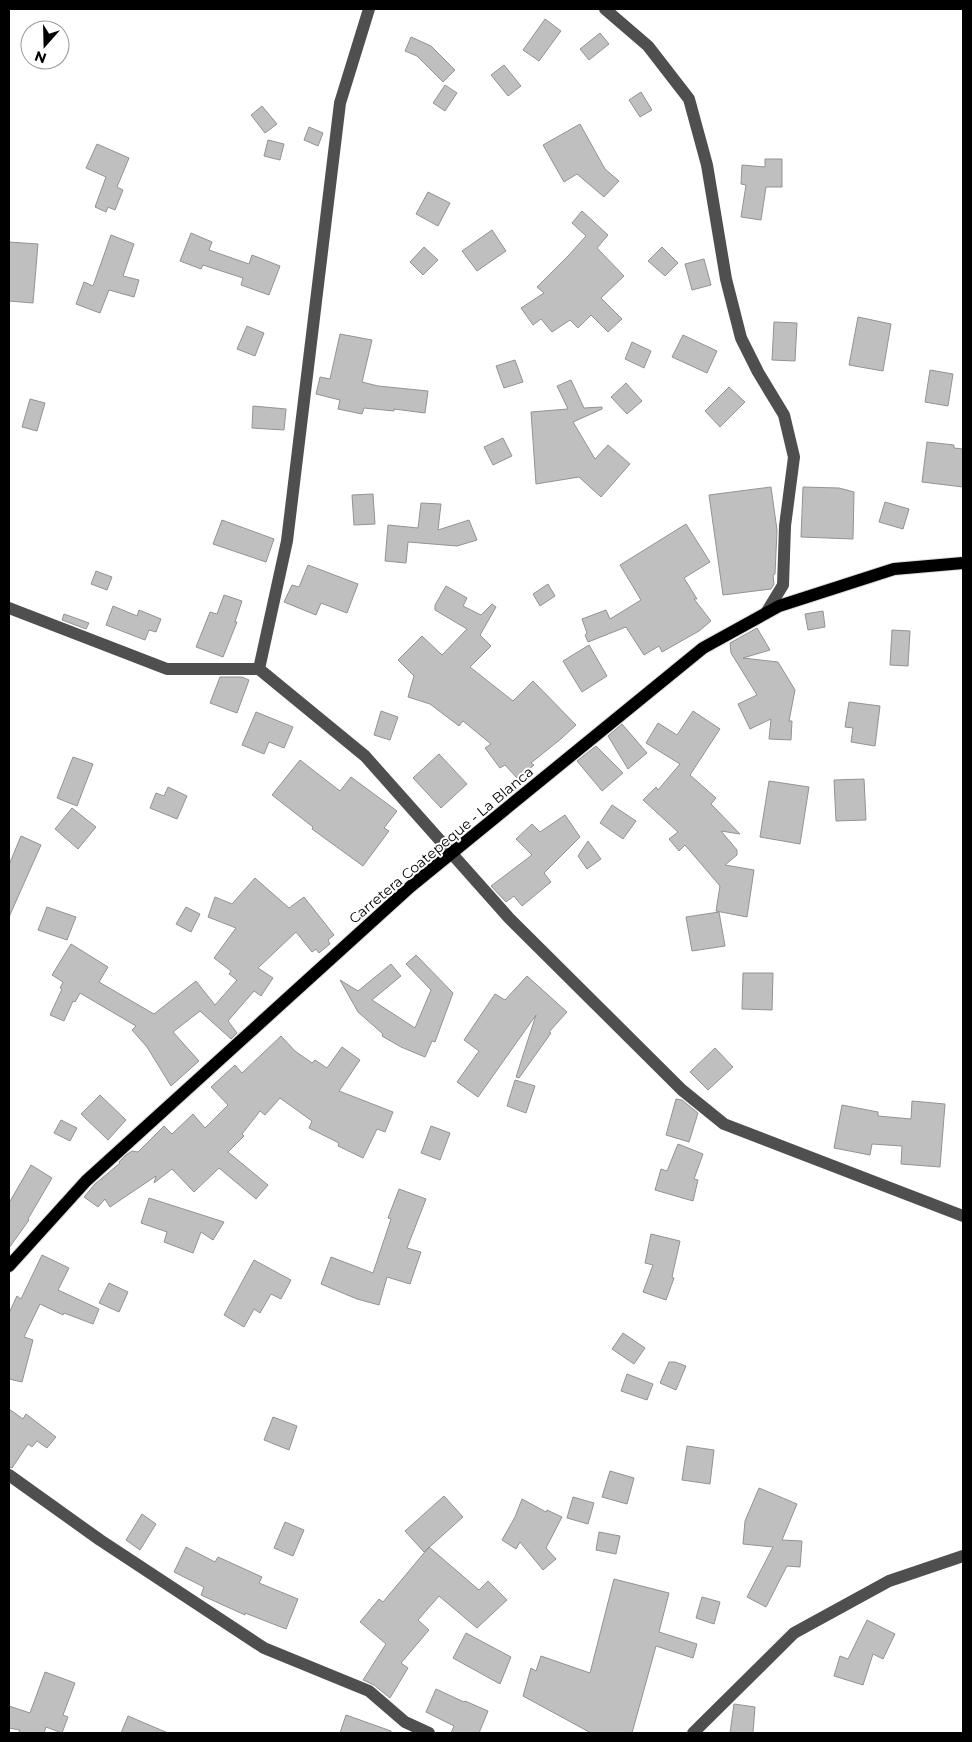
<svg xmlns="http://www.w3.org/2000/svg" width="972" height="1742" viewBox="0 0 972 1742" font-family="Montserrat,sans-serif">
	<rect width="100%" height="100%" fill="#fff"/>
	<path fill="#bfbfbf" stroke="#939393" d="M545,19L561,31L539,61L523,50Z
		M600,33L609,44L589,60L580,49Z
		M411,37L431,46L455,70L443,82L417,56L405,51Z
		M504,65L521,86L508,96L491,75Z
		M445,85L457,93L445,111L433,103Z
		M641,92L652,110L640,117L629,100Z
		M262,106L277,124L265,133L251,115Z
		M580,124L605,169L619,181L604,197L577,174L564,182L543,145Z
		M309,127L323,133L318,146L304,140Z
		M268,140L284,144L280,160L264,156Z
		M97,144L129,158L117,187L123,190L115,210L108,207L106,212L95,207L106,177L86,168Z
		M765,159H782V187H766L761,220L741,217L746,185L741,184L742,165L765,167Z
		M428,192L450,203L438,226L416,214Z
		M582,211L608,235L597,248L624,276L601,298L622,319L608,332L591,315L578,328L570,320L552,332L541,319L533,325L521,308L544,293L537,287L569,255L586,236L572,223Z
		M492,230L506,251L477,271L462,251Z
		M191,233L212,242L209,250L249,264L252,255L280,266L269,295L241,285L243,278L203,265L201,269L180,261Z
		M111,235L134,244L123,276L139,280L134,297L109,290L100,313L76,304L84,282L93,286Z
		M9,242L38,244L33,303L9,301Z
		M424,247L438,260L423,275L410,262Z
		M662,247L678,263L665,276L648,261Z
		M704,259L711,285L692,290L685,264Z
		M858,317L891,324L883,371L849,365Z
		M774,322L797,323L795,361L772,360Z
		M247,326L264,333L255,356L237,349Z
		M340,334L372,340L362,382L378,386L428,391L425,413L394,409V411L364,408L362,414L338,409L340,400L316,394L320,377L330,379Z
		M683,335L717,351L707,373L672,357Z
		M632,342L651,351L644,368L625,359Z
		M515,360L523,382L504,388L496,366Z
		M930,370L953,374L948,406L925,402Z
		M571,380L584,408L602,407V409L573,422L595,459L608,445L630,464L601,497L579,477L536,484L531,412L568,409L557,386Z
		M626,383L642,401L627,414L611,397Z
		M729,387L745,402L720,427L705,411Z
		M30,399L45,403L37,431L22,427Z
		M253,406L286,409L284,430L252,428Z
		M503,438L512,456L493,465L484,447Z
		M927,442L954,445V448L963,449V487L922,482Z
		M771,487L777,530L775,574L773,575L774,584L771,589L723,595L709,495Z
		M803,487L839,488L854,492L853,539L801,537Z
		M373,494L375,524L354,525L352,495Z
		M885,502L909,509L903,529L879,522Z
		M421,503L441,504L438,530L469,520L477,540L457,546L408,542L406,563L385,561L388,525L418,528Z
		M222,520L274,539L266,562L213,544Z
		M686,524L710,562L684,578L697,599H694L711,621L699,631L662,652L659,646L644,655L626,627L588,642L585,635L587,633L582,619L606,610L610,619L641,600L620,565Z
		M308,565L358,584L347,613L321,603L316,615L284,602L292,585L299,587Z
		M96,571L112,577L107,590L91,584Z
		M548,584L555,596L540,606L533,594Z
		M446,586L467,598L463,606L481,615L492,604L496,607L480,635L491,646L470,667L513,701L533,681L576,725L562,738L531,763L534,765L518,779L505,765L500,768L485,748L491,744L463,721L459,726L430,704L408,697L414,676L398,660L422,636L442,655L467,629L435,610V605Z
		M224,595L242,601L235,622H237L223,657L196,647L210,612L217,614Z
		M113,606L137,616L139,610L161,619L156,632L149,630L145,640L106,625Z
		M823,611L825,627L808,630L805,614Z
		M64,614L89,623L86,629L62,620Z
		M757,628L770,650L743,658L778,662L795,690L789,721H792L791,740L769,739L771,719L750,729L738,704L757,695L731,653L730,643Z
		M892,630L910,631L908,666L890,665Z
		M589,645L607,676L582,692L563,661Z
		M220,677H242L249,680L237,713L210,703Z
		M849,702L880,706L875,746L851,742L853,728L845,727Z
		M381,711L398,717L390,740L374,735Z
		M693,711L720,729L690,775L716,798L711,804L740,834L721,831L737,850V855L725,865L754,870L747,917L716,911L720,886L685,845L679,851L669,839L678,832L643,800L656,787L658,790L680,764L646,743L658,723L677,735Z
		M256,712L293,727L284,748L269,742L264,754L242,745Z
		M622,724L647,753L628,769L608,736Z
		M596,746L623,773L602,791L577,761Z
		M439,754L467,784L441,808L413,778Z
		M73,757L93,764L77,806L57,798Z
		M300,760L340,791L351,777L397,811L384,828L389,831L363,866L312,829L313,827L272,795Z
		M864,779L866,820L836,821L834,780Z
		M769,781L809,787L800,844L760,837Z
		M168,787L187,796L177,819L150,808L156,793L164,796Z
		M612,805L636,821L623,839L600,823Z
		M72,808L96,827L78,849L55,829Z
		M565,815L580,837L544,873L551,882L522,906L514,896L506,902L491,886L532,855L516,839L532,824L540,832Z
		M21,836L41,845L9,917V865Z
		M588,841L601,859L587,869L578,856Z
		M255,878L289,908L304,897L334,935L328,940L330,944L319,953L316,949L312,952L296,932L258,968L273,978L261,996L254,991L228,1021L237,1033L231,1039L200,1011L173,1032L199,1061L171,1086L147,1047L132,1030L136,1026L80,993L75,1002L73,1001L64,1021L50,1015L62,989L60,988L63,982L52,975L71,944L108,967L99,982L154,1014L196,981L215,1005L237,980L229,974L231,971L214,958L236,928L208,917L215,897L232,904Z
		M47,907L76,917L67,940L38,930Z
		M186,907L200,914L191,932L176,924Z
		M719,912L725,946L692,951L686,917Z
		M416,955L453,993L435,1042L432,1041L425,1057L401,1047L382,1036L383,1034L358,1012L340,980L358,991L391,964L401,976L372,1000L415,1028L431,990L406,964Z
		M743,973H773L772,1010L742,1009Z
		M527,976L567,1012L549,1032L551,1033L519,1078L516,1077L536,1015L478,1097L457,1082L479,1051L464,1040L495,994L505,1000Z
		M281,1036L295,1051L312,1063L315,1060L327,1068L342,1047L360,1060L339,1091L393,1112L385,1132L377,1129L363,1158L338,1146L339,1143L309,1128L312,1121L280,1098L265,1115L260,1111L242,1134L244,1136L228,1152L268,1185L256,1199L219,1168L194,1192L172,1169L154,1183L156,1176L110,1207L105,1199L98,1207L84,1197L95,1184L120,1163L119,1162L126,1155L132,1151L138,1152L164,1126L172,1134L193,1114L205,1128L228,1105L211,1087L235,1065L242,1073Z
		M715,1048L733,1067L708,1090L690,1072Z
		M515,1080L535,1086L526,1113L507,1106Z
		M100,1095L126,1120L108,1140L81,1114Z
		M676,1099L682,1100L698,1113L689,1142L666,1135Z
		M912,1101L945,1104L940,1167L901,1164L902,1146L872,1144L870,1155L834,1148L842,1105L878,1112V1116L911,1119Z
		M61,1120L77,1128L70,1141L54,1133Z
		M431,1126L450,1133L440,1160L421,1153Z
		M678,1144L703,1154L694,1179L698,1180L693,1201L655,1190L661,1169L667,1171Z
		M31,1165L52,1178L28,1219L29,1220L9,1248V1203Z
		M399,1189L426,1199L407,1248L421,1252L410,1284L387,1277L379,1305L357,1299L321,1284L331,1257L373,1273L391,1219L388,1218Z
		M149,1198L224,1222L213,1240L201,1232L193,1253L164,1242L167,1232L141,1223Z
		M651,1234L680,1241L672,1277L674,1278L666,1300L643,1292L653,1265L645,1263Z
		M42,1255L69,1268L58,1290L99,1309L93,1324L64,1313L63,1315L40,1304L24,1337L33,1340L22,1382L9,1379V1313L17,1296L21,1299Z
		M254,1260L291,1280L281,1299L271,1294L260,1313L254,1309L244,1327L224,1315Z
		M109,1283L128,1292L119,1312L99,1303Z
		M623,1333L645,1348L634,1364L612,1349Z
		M669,1362H675L686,1366L676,1390L660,1383Z
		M627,1374L653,1384L647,1400L621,1391Z
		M9,1409L23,1419L26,1414L56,1437L47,1448L37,1441L32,1447L28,1444L12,1468L9,1467Z
		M273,1417L297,1426L289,1450L264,1440Z
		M687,1446L714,1450L710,1484L682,1480Z
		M610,1471L634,1478L627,1504L602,1497Z
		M759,1488L797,1504L782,1540L802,1541L800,1567L787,1566L766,1607L747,1597L773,1547L743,1544L745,1521Z
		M444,1496L463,1517L424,1552L405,1531Z
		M573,1497L594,1503L588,1524L567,1518Z
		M522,1499L546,1512L547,1510L562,1517L546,1548L556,1559L543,1570L520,1542L516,1549L502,1540L515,1517Z
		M142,1514L156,1524L140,1550L126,1540Z
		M285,1522L304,1530L293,1556L274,1548Z
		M599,1532L620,1536L616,1554L596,1550Z
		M186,1547L215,1562L218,1557L262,1577L259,1583L298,1599L286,1629L245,1613V1615L201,1595L204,1587L174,1572Z
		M429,1547L479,1590L488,1581L507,1600L477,1628L439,1596L418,1620L429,1630L401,1663L408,1668L390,1698L374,1685L363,1680L386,1644L360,1622L379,1599L383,1602Z
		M614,1579L669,1593L659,1632L697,1644L693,1658L656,1646L632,1733H591L523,1696L531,1668L536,1671L541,1656L590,1673Z
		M702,1597L720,1602L714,1624L696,1618Z
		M867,1620L895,1634L883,1659L873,1654L863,1685L834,1676L840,1656L848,1659Z
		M466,1633L511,1657L500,1684L453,1658Z
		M45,1672L75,1683L63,1715L68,1717L62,1733L46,1727L44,1733H18L20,1730L9,1728V1706L30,1713Z
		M436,1689L464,1702L465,1701L488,1711L479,1733H451L454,1726L426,1712Z
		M734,1704L755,1707L753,1733H730Z
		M346,1715L391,1731V1733H340Z
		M128,1716L168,1733H121Z"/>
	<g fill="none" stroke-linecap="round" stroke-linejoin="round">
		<g stroke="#dbdbdb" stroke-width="14">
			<path id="major" d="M9,1266L86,1181L410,887L703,648L779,606L894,569L963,563"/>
		</g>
		<path stroke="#4f4f4f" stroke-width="12" d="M605,9L648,46L689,99L707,165L726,279L741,338L758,372L784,415L794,457L785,526L783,585L766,613
			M9,608L167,669H259L365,756L509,918L682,1090L724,1124L963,1216
			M259,669L287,541L340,103L369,9
			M9,1475L100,1540L264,1648L369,1691L405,1722L429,1733
			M693,1733L794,1633L889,1581L963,1556"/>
		<use href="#major" stroke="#000" stroke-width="12"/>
	</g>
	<g text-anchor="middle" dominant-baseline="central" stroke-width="4" stroke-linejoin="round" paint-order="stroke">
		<g font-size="14" fill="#000" stroke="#fff">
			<text transform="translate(441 845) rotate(-40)">Carretera Coatepeque - La Blanca</text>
		</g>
	</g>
	<rect width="972" height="1742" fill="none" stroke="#000000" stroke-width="20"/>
	<g transform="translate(45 45) rotate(200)"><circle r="24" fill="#ffffff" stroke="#999999"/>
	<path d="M0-4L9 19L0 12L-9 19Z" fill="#000000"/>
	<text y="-8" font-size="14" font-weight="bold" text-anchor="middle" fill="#000000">N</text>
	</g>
</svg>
